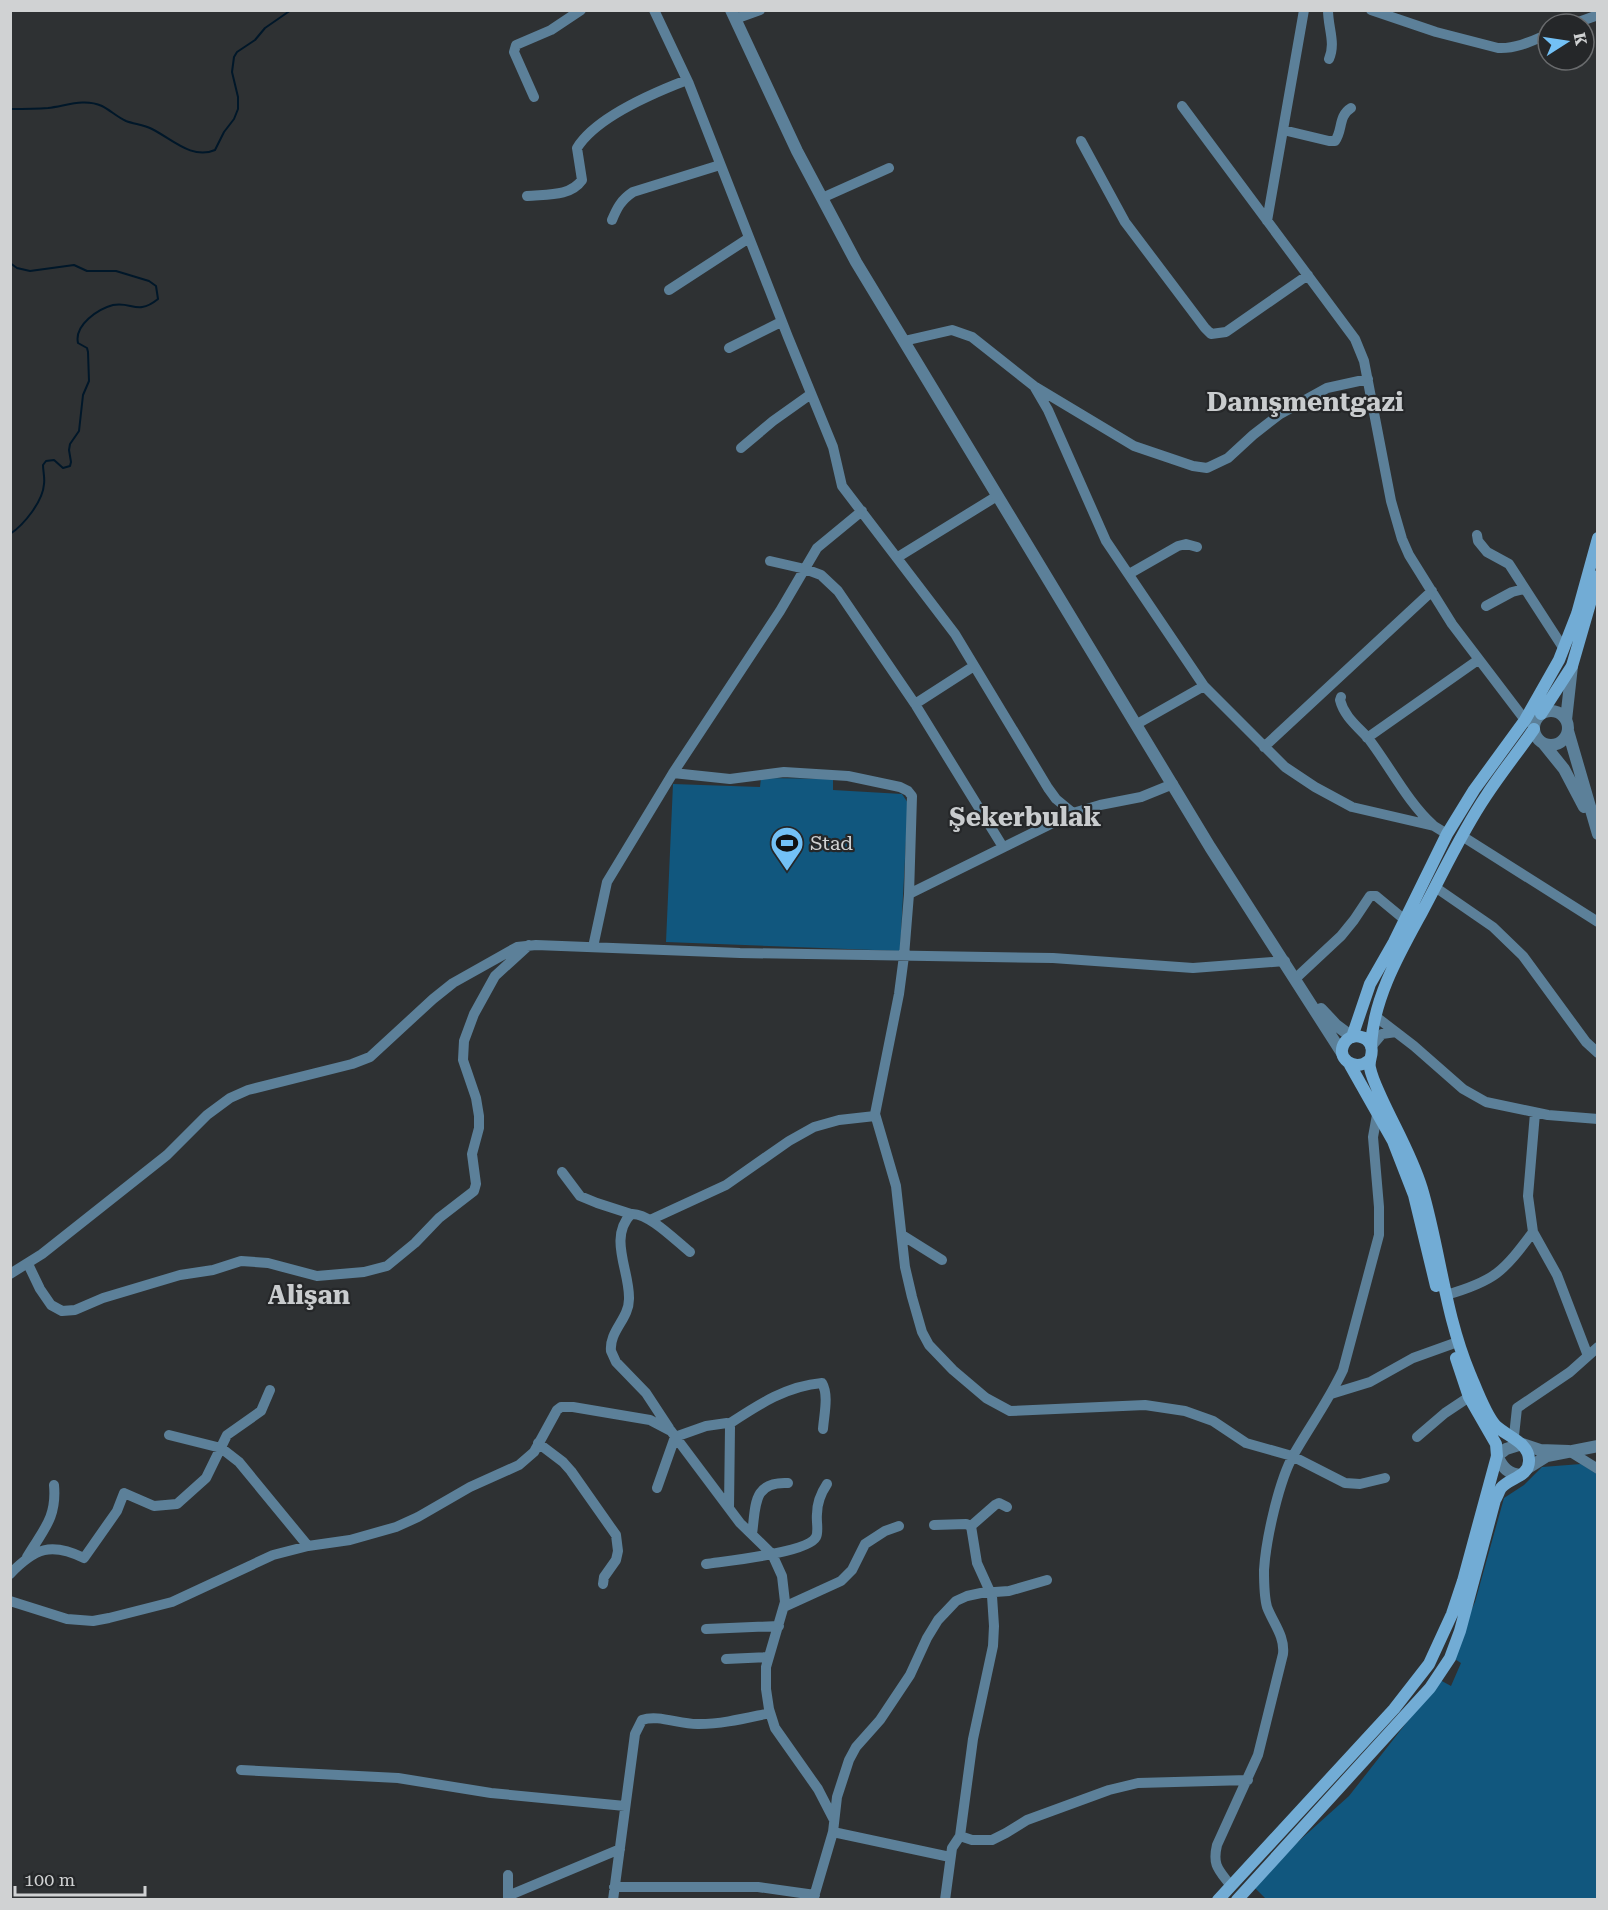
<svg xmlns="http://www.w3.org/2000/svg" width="1608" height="1910" viewBox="0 0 1608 1910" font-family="'Roboto Serif',serif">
	<rect width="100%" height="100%" fill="#2e3133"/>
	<path fill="#11577e" d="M761,778L833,779V790L902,794L908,803L900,951L666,942L673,784L760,787Z
		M1581,1464L1597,1474V1899L1267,1900L1251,1884L1349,1796L1440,1680L1451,1686L1461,1663L1450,1656L1475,1602L1504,1498L1524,1485L1542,1467Z"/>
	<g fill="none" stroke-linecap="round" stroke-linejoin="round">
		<path stroke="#001729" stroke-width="2" d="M10,109C23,109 35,109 48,108C66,106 84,98 102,106C110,110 117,117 126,121C134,124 144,125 152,129C172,139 192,160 215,150L224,132L234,119L238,109V97L232,72L234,57L237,52L255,40L265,28L291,10
			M10,263L17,268L30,271L74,265L87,271H116L149,281L156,286L158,299C137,316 132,301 113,305C98,309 74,325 78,343L87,348L88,352L89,381L83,395L79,431L70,444L69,450L71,462L70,466L63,468L54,460L46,461L43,465C43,471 45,478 44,484C43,501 24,525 10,534"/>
		<path stroke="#5c8099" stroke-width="10" d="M654,10L689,84L788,337L833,447L842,486L955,634L1048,788L1056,799L1073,813L1100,805L1141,797L1173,784
			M1328,10C1328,28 1336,43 1329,59
			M1371,10L1436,32L1498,48C1516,49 1532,41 1548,34
			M735,19L760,10
			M1573,24L1598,15
			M534,97L514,52L516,45L551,30L581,10
			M1182,106L1355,339L1364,361L1391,501L1402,539L1409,555L1452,624L1525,720L1534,724
			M1283,130L1329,141H1335C1343,130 1338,116 1351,108
			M1081,141L1125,222L1205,328L1211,334L1226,332L1308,275
			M527,196C546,194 570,197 582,180L577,148C596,117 653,93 687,80
			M822,198L889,168
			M612,220C617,208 621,200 633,192L720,165
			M1267,221L1304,10
			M669,290L749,238
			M904,341L952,330L972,337L1034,386L1134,446L1193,466L1207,468L1228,458L1253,435L1280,414L1327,388L1368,379
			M729,348L781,322
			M1034,386L1048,410L1106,541L1204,686L1285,767L1315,787L1352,807L1434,826L1447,834
			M741,448L773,421L811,394
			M1477,535L1478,541L1487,552L1509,564L1564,649
			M898,557L997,496
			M770,561L805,569L821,575L838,591L915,704L1003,847
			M1129,574L1178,546L1186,544L1197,547
			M1486,606L1512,592L1524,589
			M1341,697L1340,700C1344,716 1357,726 1368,738C1389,765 1408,803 1433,825
			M915,704L974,666
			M1137,724L1204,686
			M1367,738L1478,660
			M1264,747L1432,591
			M673,773L730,779L784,772L848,776L900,787L908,791L912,796L909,894L904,956L899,994L875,1114L896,1186L905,1267L912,1297L922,1332L929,1345L953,1370L986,1398L1010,1411L1145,1405L1185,1411L1213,1421L1246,1443L1292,1456L1345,1483L1360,1484L1385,1478
			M1462,836L1598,922
			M1435,887L1493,927L1523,956L1586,1042L1598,1053
			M909,894L1073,813
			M593,947L607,882L673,773L780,611L817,548L862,511
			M1296,978L1341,936L1354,920L1370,896H1376L1405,920
			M1375,1016L1414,1046L1463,1089L1486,1102L1548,1115L1598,1119
			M1371,1047L1382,1034L1396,1032
			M562,1172L580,1196L597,1203L631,1214
			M650,1220L726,1185L789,1141L814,1127L839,1120L875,1116
			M1533,1232L1557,1275L1588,1356
			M902,1235L942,1260
			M28,1264L40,1289L51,1305L62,1311L75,1310L103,1298L180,1275L213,1270L241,1261L268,1263L317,1276L364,1272L387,1266L415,1243L439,1218L474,1191L476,1184L472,1154L479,1128V1116L476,1098L463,1060L464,1041L474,1014L495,976L529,945
			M10,1274L42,1254L167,1155L207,1115L230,1098L248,1090L352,1064L370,1057L433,999L453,983L517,947L536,945L740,953L1053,958L1193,968L1285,961
			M1446,1295C1495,1281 1503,1272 1533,1232L1528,1196L1535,1113
			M1331,1394L1370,1382L1413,1358L1452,1344
			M729,1424C758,1405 786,1386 822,1383C829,1395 824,1415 823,1429
			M669,1428L646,1393L616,1362L611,1351C609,1331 629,1319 629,1299C630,1271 608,1238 631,1214C648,1212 676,1241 690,1252
			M169,1435L221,1448L239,1462L308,1546
			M1417,1437L1445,1413L1469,1397
			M538,1443L563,1462L571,1471L616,1535L618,1551L616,1560L604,1577L603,1584
			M1513,1445L1517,1408L1570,1372L1598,1347
			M1569,1451L1598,1469
			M657,1488L675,1437L706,1426L727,1423L730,1427L729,1508
			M934,1525L966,1524L971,1526L977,1563L992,1596L994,1626L993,1646L973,1739L960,1836L952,1848L945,1900
			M971,1526L995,1505L999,1503L1007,1507
			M752,1534C756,1506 752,1481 788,1483
			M27,1557C43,1530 57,1518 54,1485
			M706,1564C725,1561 808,1553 816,1537C819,1531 816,1521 817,1514C817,1503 821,1493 827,1484
			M10,1574C35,1548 51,1542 84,1558L117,1511L124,1493L154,1506L177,1504L206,1478L227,1435L261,1411L270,1390
			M10,1601L67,1619L93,1621L109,1618L172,1602L273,1555L308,1546L350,1540L396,1527L418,1517L470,1487L519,1465L534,1452L557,1410L561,1407H573L650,1420L671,1431L740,1523L772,1554L782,1576L785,1602L766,1667V1689L769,1709L775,1728L818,1789L834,1820
			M784,1607L841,1581L852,1570L865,1544L885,1531L899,1526
			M706,1629L779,1626
			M726,1659L769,1657
			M241,1770L398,1778L491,1793L625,1806
			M833,1832L950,1857
			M960,1836L972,1840H992L1006,1833L1027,1820L1109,1790L1138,1783L1248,1780
			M508,1875V1900
			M1231,1886C1219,1870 1212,1866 1217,1845L1258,1755L1283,1654C1285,1636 1273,1623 1267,1607C1264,1596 1264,1581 1264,1570C1266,1539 1279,1480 1294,1454C1310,1426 1329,1400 1343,1370L1379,1235V1207L1373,1137L1377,1115
			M614,1887H758L815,1895
			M508,1896L620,1849
			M613,1900L635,1734L642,1720C658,1714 681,1725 699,1724C723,1724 746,1718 770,1713
			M813,1900L833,1832L837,1797L849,1760L856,1747L880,1720L910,1675L927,1638L938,1620L956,1601L967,1596L981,1593L1009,1591L1047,1580"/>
		<path stroke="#5c8099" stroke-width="12" d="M731,10L797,151L856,262L1210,847L1342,1053
			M1534 728a17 17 0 1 1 34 0a17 17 0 1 1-34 0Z
			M1566,720L1572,666
			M1568,731L1598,834
			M1543,743L1564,769L1584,807
			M1321,1009L1336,1025L1352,1037
			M1528,1468L1547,1456L1598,1446
			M1521,1475C1508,1474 1503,1468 1497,1456L1506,1449L1522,1444L1540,1450L1569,1451"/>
		<path stroke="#72acd5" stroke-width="12" d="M1541,714L1572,666L1598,576
			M1352,1037L1370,984L1394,942L1447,834L1474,790L1525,720L1559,660L1577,614L1598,538
			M1371,1047C1373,999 1399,954 1422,912C1443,873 1461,833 1486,796C1501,773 1518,752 1534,729
			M1350,1065L1393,1141L1414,1195L1436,1286
			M1218,1900L1394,1709L1429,1664L1452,1614L1463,1581L1497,1456L1496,1444L1469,1397L1456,1358
			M1237,1900L1430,1688L1450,1658L1460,1631L1495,1500C1497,1497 1499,1491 1501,1488C1509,1478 1529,1477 1529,1461C1530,1443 1508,1437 1496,1426C1486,1416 1476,1388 1470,1374C1445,1315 1440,1250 1422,1189C1412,1156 1395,1128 1381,1097C1377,1088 1372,1078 1370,1068C1368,1060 1374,1054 1371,1046C1367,1035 1352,1033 1345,1042C1334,1058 1355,1072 1368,1061"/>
	</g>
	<defs>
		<g id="stadium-pin" transform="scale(1.725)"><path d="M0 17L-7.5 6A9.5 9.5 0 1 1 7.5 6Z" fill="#73c1f6" stroke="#252729"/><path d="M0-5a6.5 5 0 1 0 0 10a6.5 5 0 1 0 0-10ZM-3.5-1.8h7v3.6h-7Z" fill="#111"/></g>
	</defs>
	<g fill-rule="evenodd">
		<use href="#stadium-pin" x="787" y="843"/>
	</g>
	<g text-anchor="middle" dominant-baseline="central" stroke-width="4.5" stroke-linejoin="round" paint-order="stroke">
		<g font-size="20" fill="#d0d2d3" stroke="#252729" text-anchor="start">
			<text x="810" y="843">Stad</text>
		</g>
		<g font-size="26" font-weight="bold" fill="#c9ccce" stroke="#252729">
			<text x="1305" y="402">Danışmentgazi</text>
			<text x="1025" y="817">Şekerbulak</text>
			<text x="309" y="1295">Alişan</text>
		</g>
	</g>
	<rect width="1608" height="1910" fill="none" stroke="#d0d2d3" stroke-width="24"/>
	<g transform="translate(1566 42) rotate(78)"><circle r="28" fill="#252729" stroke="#696b6d" stroke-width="1.5"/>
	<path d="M0-4.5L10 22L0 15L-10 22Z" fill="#73c1f6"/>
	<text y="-9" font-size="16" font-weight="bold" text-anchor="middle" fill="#d0d2d3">K</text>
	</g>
	<path d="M15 1886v9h130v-9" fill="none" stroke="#d0d2d3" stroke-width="3"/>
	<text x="24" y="1886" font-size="18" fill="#d0d2d3" stroke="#252729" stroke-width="4.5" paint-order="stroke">100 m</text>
</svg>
